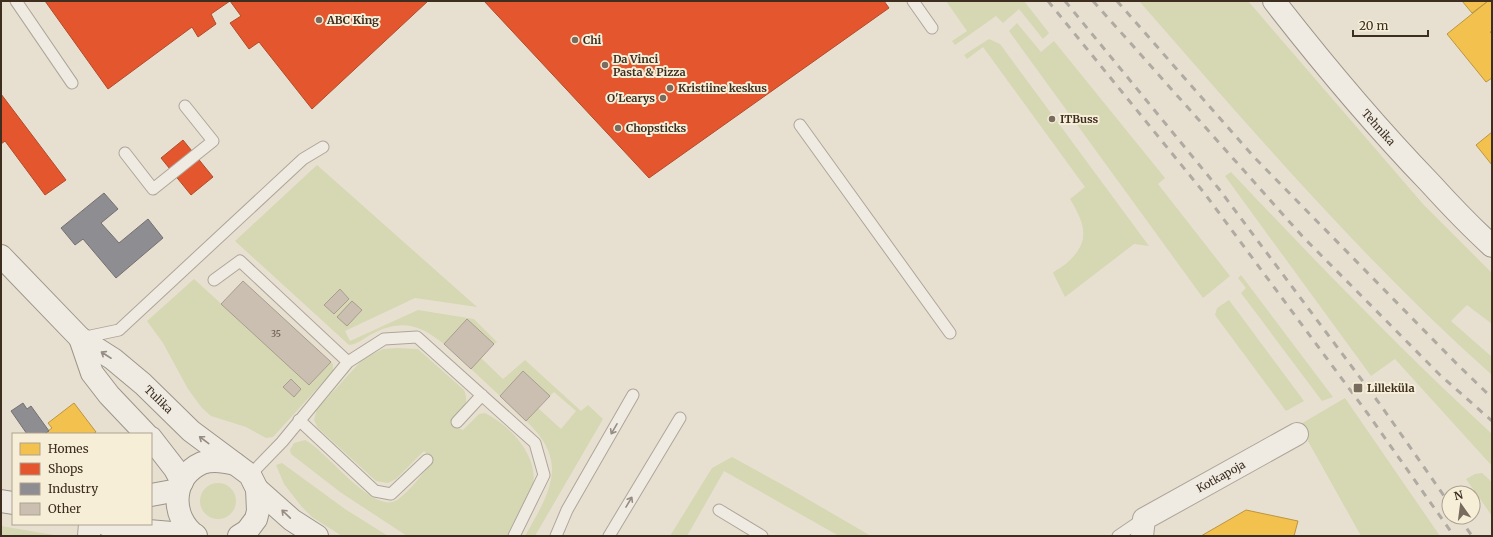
<svg xmlns="http://www.w3.org/2000/svg" width="1493" height="537" viewBox="0 0 1493 537" font-family="Merriweather,serif">
	<rect width="100%" height="100%" fill="#e7e0d1"/>
	<path fill="#d6d7b3" d="M946,1H1024L1049,33L1043,39L1019,9L1003,23L996,16L955,45L952,41L967,31Z
		M1139,1H1248L1423,204L1492,273V324L1467,305L1451,321L1492,357V375C1364,261 1252,130 1139,1Z
		M1017,23L1041,52L1054,41L1165,178L1158,184L1230,276L1203,298L1009,31Z
		M989,39L1000,44L1149,246L1134,244L1065,297L1053,273C1057,269 1063,267 1068,262C1092,240 1084,223 1070,199L1085,187L983,47L967,59L964,55Z
		M317,165L477,307L415,298L345,331L350,341L418,310L474,319L497,342L494,344L467,319L444,344C419,324 401,319 372,334C364,338 358,344 349,345L235,241Z
		M1231,172C1316,262 1401,350 1492,434V466L1395,359L1371,376L1225,176Z
		M1241,275L1333,397L1322,401L1241,293L1246,288L1238,278Z
		M194,279L309,384L331,362L333,364V371L273,437L266,438L246,427L211,416L202,408L188,389L163,343L147,321Z
		M1229,300L1304,401L1286,411L1215,315L1217,308Z
		M397,348L418,349L464,390C470,404 462,414 456,427L463,430L479,414L485,413C511,426 541,458 532,489C527,505 516,521 509,536H407L340,492L291,454L290,450L294,443L305,440C325,449 374,516 397,500C411,490 422,474 433,461L424,451L396,479L388,483L376,481L318,428L314,420L317,409L363,359L383,349Z
		M481,358L503,379L525,360L581,411L588,405L603,419L535,536H525C550,492 570,462 526,421L538,408L561,429L576,411L554,392L550,396L523,371L500,396L471,369Z
		M1345,398L1440,536H1361L1299,425Z
		M732,457L792,490L871,536H839L724,471L687,536H670L712,468Z
		M282,463L345,509L388,536H342L312,517L301,506L284,484L276,465Z
		M1482,473L1492,482V516L1466,479L1475,474Z
		M200 501a18 18 0 1 1 36 0a18 18 0 1 1-36 0Z
		M1,526L54,535L56,536H1Z"/>
	<path fill="#f2c14e" stroke="#bc9540" d="M1462,1H1488L1472,13Z
		M1488,1H1492V31L1490,32L1492,34V78L1486,82L1447,34Z
		M1492,132V165L1476,145Z
		M74,403L96,432L93,434H44L52,428L48,423Z
		M1246,510L1298,521L1294,536H1201Z"/>
	<path fill="#e4572e" stroke="#b24b2a" d="M45,1H230L211,14L216,24L198,37L192,27L108,89Z
		M230,1H428L312,109L259,42L249,49L230,23L241,16Z
		M484,1H884L889,8L649,178Z
		M1,94L66,180L45,195L5,141L1,144Z
		M183,140L213,177L191,195L161,158Z"/>
	<path fill="#8d8d92" stroke="#757070" d="M104,193L118,209L101,223L119,243L148,219L163,238L116,278L83,239L75,245L61,228Z
		M23,403L27,409L31,406L49,431L44,434H27L11,411Z"/>
	<path fill="#cbbfb2" stroke="#a89c90" d="M243,281L331,362L309,385L221,304Z
		M340,289L349,299L334,314L324,305Z
		M352,301L362,310L347,326L337,317Z
		M467,319L494,344L471,369L444,344Z
		M523,371L550,396L526,421L500,396Z
		M291,379L301,389L294,397L283,387Z"/>
	<g fill="none" stroke-linecap="round" stroke-linejoin="round">
		<g stroke="#ada599" stroke-width="13">
			<path id="lane" d="M16,1L72,83
				M913,1L932,28
				M800,125L950,333
				M125,153L153,189L213,141L185,106
				M214,280L240,261L348,362
				M81,338L119,330L303,159L323,147
				M299,420L375,491L391,494L427,460
				M457,422L482,395
				M250,475L282,442L348,362L384,339L417,337L535,443L544,475L514,536
				M719,510L762,536
				M556,536L567,510L633,395
				M609,536L680,418
				M1118,536L1143,519"/>
		</g>
		<g stroke="#ada599" stroke-width="24">
			<g id="street">
				<path d="M89,536L90,524"/>
				<path id="s1" d="M1142,536L1144,519L1297,434"/>
			</g>
		</g>
		<g stroke="#9c958a" stroke-width="24">
			<g id="secondary">
				<path id="s2" d="M1274,1C1323,64 1374,125 1430,183C1450,205 1470,226 1492,246"/>
				<path id="s3" d="M1,256L80,338L113,359L143,384L191,431L250,475L257,489L258,511L256,519L247,531L239,536"/>
				<path d="M80,338L92,373L109,395L146,434"/>
				<path d="M151,438L175,469L182,482"/>
				<path d="M257,489L292,520L317,536"/>
				<path d="M151,495L178,490"/>
				<path d="M1,501L13,503"/>
				<path d="M105,524L113,528L195,535"/>
				<path d="M196,536C170,517 171,477 202,463C213,459 224,461 235,464"/>
			</g>
		</g>
		<use href="#lane" stroke="#efebe3" stroke-width="11"/>
		<use href="#street" stroke="#efebe3" stroke-width="22"/>
		<use href="#secondary" stroke="#efebe3" stroke-width="22"/>
		<path stroke="#afaaa2" stroke-width="3" stroke-dasharray="7 7" stroke-linecap="butt" d="M1048,1L1205,194L1368,414L1454,536
			M1065,1L1219,189L1382,407L1449,503
			M1093,1L1303,237L1439,374L1492,421
			M1117,1L1253,156L1457,364L1492,398
			M1459,517L1472,536"/>
	</g>
	<defs><path id="oneway-shaft" d="M-6 0H5M1.5-3L5.5 0L1.5 3" fill="none" stroke-width="1.6" stroke-linecap="round" stroke-linejoin="round"/></defs>
	<g stroke="#968c82">
		<use href="#oneway-shaft" transform="translate(106 355) rotate(-147)"/>
		<use href="#oneway-shaft" transform="translate(614 429) rotate(120)"/>
		<use href="#oneway-shaft" transform="translate(204 440) rotate(-143)"/>
		<use href="#oneway-shaft" transform="translate(629 502) rotate(-59)"/>
		<use href="#oneway-shaft" transform="translate(286 514) rotate(-136)"/>
	</g>
	<g fill="#786c5e" stroke="#f7eed8" stroke-width="1.5">
		<circle cx="319" cy="20" r="4"/>
		<circle cx="575" cy="40" r="4"/>
		<circle cx="605" cy="65" r="4"/>
		<circle cx="670" cy="88" r="4"/>
		<circle cx="663" cy="98" r="4"/>
		<circle cx="1052" cy="119" r="4"/>
		<circle cx="618" cy="128" r="4"/>
		<rect x="1353" y="383" width="10" height="10" rx="2"/>
	</g>
	<g text-anchor="middle" dominant-baseline="central" stroke-width="4" stroke-linejoin="round" paint-order="stroke">
		<g font-size="9" fill="#605244">
			<text x="276" y="333">35</text>
		</g>
		<g font-size="11" font-weight="bold" fill="#3d2e20" stroke="#f7eed8" text-anchor="start">
			<text x="327" y="20">ABC King</text>
			<text x="583" y="40">Chi</text>
			<text x="613" y="59">Da Vinci<tspan x="613" dy="13">Pasta &amp; Pizza</tspan></text>
			<text x="678" y="88">Kristiine keskus</text>
			<text x="655" y="98" text-anchor="end">O'Learys</text>
			<text x="1060" y="119">ITBuss</text>
			<text x="626" y="128">Chopsticks</text>
			<text x="1367" y="388">Lilleküla</text>
		</g>
		<g font-size="11" fill="#3d2e20" stroke="#f7eed8">
			<text stroke="none"><textPath href="#s2" startOffset="164">Tehnika</textPath></text>
			<text stroke="none"><textPath href="#s3" startOffset="214">Tulika</textPath></text>
			<text stroke="none"><textPath href="#s1" startOffset="105">Kotkapoja</textPath></text>
		</g>
	</g>
	<rect width="1493" height="537" fill="none" stroke="#3d2e20" stroke-width="4"/>
	<rect x="12" y="433" width="140" height="92" fill="#f7eed8" stroke="#ada18e"/>
	<rect x="20" y="443" width="20" height="12" fill="#f2c14e" stroke="#ada18e"/>
	<text x="48" y="453" font-size="12" fill="#3d2e20">Homes</text>
	<rect x="20" y="463" width="20" height="12" fill="#e4572e" stroke="#ada18e"/>
	<text x="48" y="473" font-size="12" fill="#3d2e20">Shops</text>
	<rect x="20" y="483" width="20" height="12" fill="#8d8d92" stroke="#ada18e"/>
	<text x="48" y="493" font-size="12" fill="#3d2e20">Industry</text>
	<rect x="20" y="503" width="20" height="12" fill="#cbbfb2" stroke="#ada18e"/>
	<text x="48" y="513" font-size="12" fill="#3d2e20">Other</text>
	<g transform="translate(1461 505) rotate(346)"><circle r="19" fill="#f7eed8" stroke="#ada18e"/>
	<path d="M0-3L7 15L0 10L-7 15Z" fill="#786c5e"/>
	<text y="-6" font-size="11" font-weight="bold" text-anchor="middle" fill="#3d2e20">N</text>
	</g>
	<path d="M1353 30v6h75v-6" fill="none" stroke="#3d2e20" stroke-width="2"/>
	<text x="1359" y="30" font-size="12" fill="#3d2e20" stroke="#f7eed8" stroke-width="3" paint-order="stroke">20 m</text>
</svg>
